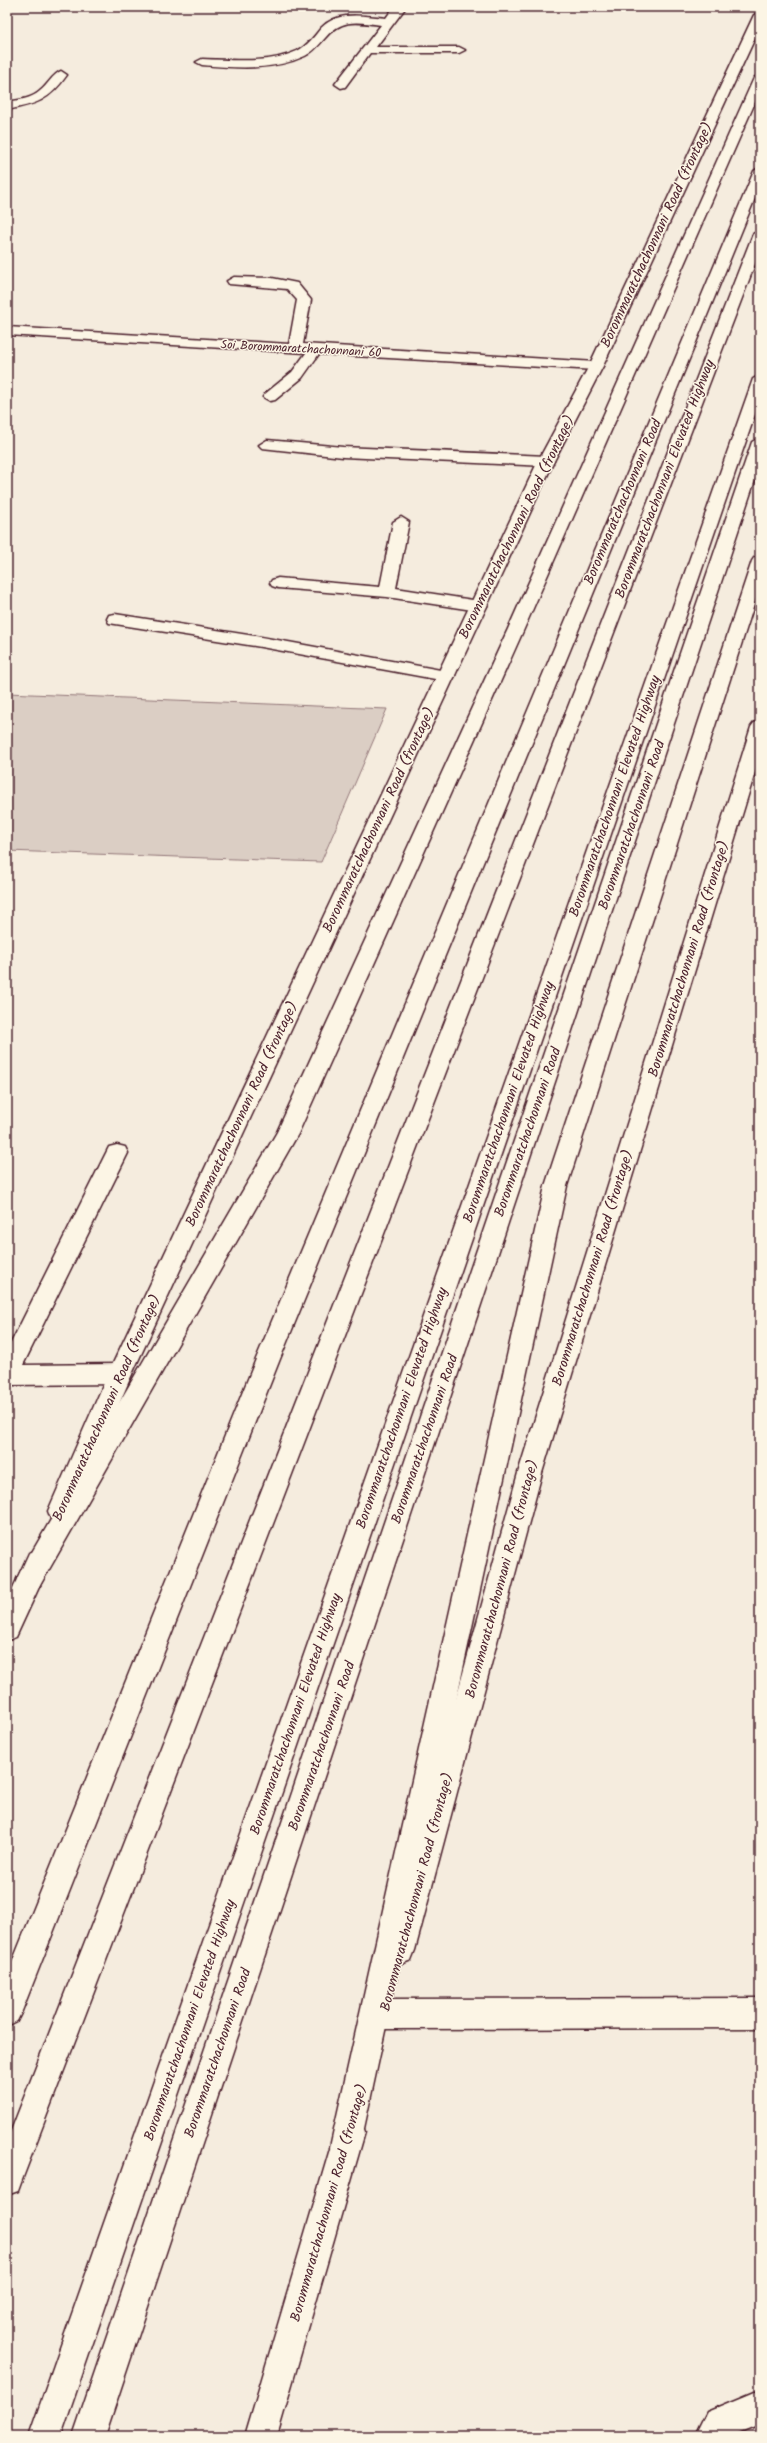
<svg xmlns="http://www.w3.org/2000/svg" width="767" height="2443" viewBox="0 0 767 2443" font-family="Kalam,sans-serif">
	<rect width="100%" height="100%" fill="#f5ecde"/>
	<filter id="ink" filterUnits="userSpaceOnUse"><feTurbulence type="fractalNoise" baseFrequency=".025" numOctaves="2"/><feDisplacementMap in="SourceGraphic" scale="8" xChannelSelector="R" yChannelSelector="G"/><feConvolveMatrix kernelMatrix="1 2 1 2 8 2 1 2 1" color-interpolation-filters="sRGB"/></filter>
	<g filter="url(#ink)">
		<path fill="#dbcec4" stroke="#927678" d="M7,693L387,709L321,862L7,851Z"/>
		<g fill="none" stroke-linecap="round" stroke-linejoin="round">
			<g stroke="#4a1f2b" stroke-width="3">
				<path id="service" d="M401,517L409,522L396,588L479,601L485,603L487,606L485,609L479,611L387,597L278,588L272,586L270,583L272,580L278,578L380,587L393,522Z
					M115,614L261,637L446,671L452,672L455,676L452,680L446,681L261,647L109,623L107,619L109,615Z
					M117,1145L125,1147L128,1153L23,1365L120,1364L128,1367L132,1374L128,1381L120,1384L7,1385V1351L109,1147Z
					M760,1998V2028L383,2029L373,2024L368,2014L373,2004L383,1999Z
					M755,2392H760V2424L730,2436H695L707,2412Z"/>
			</g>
			<g stroke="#4a1f2b" stroke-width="3">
				<path id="minor" d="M394,7H406L376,47H459L465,50L459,53H370L345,87L341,88L335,84L381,25C357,22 342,18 325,38C319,45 313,52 305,56C273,71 236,68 202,65L196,62L202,59C233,60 268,64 297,51C307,46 314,37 321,28C338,10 364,16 386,18Z
					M61,71L67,75C49,101 36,104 7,110V102C19,100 31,99 40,91C47,86 53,74 61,71Z
					M234,277L272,278L297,283L311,300L303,344L596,362L603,366L596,370L319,354L302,378L275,400L270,401L263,397L265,394L292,372L306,353L7,335V327L289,344L297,300L287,289L229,284L227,281Z
					M267,440L343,447L546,456L554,461L546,466L343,457L262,448L259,445Z"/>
			</g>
			<g stroke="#4a1f2b" stroke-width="3">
				<path id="secondary" d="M760,12V27L603,366L554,461L132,1374L69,1519L60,1522L51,1519L48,1511L108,1374L538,461L589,366L754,15Z
					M760,721V756L542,1473L415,1950L411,1960L401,1964L391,1960L387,1950L518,1473L751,727L754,723Z
					M38,1550L47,1553L51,1561L16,1637L7,1641V1601L29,1553Z
					M350,2117L361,2121L365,2132L277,2436H245L335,2132L339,2121Z"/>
			</g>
			<g stroke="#4a1f2b" stroke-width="3">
				<path id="primary" d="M760,74V91L524,629L298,1134L39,1587L30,1590L21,1587L17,1579L21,1571L277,1132L508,629L754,78Z
					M760,167V186L280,1359L22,2011L17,2021L7,2026V1975L256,1359L754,171Z
					M760,230V251L22,2180L18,2191L7,2195V2141L753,234Z
					M760,375V400L61,2436H29L753,379Z
					M760,437V465L105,2436H73L752,442Z
					M760,556V586L567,1186L360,2147L356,2158L345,2162L334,2158L330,2147L545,1186L752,561L754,558Z"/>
			</g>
			<use href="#service" fill="#fcf5e5" fill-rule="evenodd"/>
			<use href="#minor" fill="#fcf5e5" fill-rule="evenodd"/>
			<use href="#secondary" fill="#fcf5e5" fill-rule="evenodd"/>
			<use href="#primary" fill="#fcf5e5" fill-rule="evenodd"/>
		</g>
	</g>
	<g text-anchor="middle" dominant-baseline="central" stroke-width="3" stroke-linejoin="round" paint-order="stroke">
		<g font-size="12" fill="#4a1f2b" stroke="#fcf5e5">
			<text transform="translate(301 349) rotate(3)">Soi Borommaratchachonnani 60</text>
		</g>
		<g font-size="14" fill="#4a1f2b" stroke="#fcf5e5">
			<text transform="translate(657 235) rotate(-65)">Borommaratchachonnani Road (frontage)</text>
			<text transform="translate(665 479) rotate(-69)">Borommaratchachonnani Elevated Highway</text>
			<text transform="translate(623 502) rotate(-67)">Borommaratchachonnani Road</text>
			<text transform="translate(517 527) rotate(-64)">Borommaratchachonnani Road (frontage)</text>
			<text transform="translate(615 796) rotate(-71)">Borommaratchachonnani Elevated Highway</text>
			<text transform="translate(379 820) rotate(-65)">Borommaratchachonnani Road (frontage)</text>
			<text transform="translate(632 825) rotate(-71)">Borommaratchachonnani Road</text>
			<text transform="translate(689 959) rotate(-73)">Borommaratchachonnani Road (frontage)</text>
			<text transform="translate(509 1102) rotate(-71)">Borommaratchachonnani Elevated Highway</text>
			<text transform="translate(242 1114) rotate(-65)">Borommaratchachonnani Road (frontage)</text>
			<text transform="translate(528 1132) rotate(-71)">Borommaratchachonnani Road</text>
			<text transform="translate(593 1268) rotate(-73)">Borommaratchachonnani Road (frontage)</text>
			<text transform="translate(107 1408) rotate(-66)">Borommaratchachonnani Road (frontage)</text>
			<text transform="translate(402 1408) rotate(-71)">Borommaratchachonnani Elevated Highway</text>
			<text transform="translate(425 1439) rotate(-71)">Borommaratchachonnani Road</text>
			<text transform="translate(502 1579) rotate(-75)">Borommaratchachonnani Road (frontage)</text>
			<text transform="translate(296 1714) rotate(-71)">Borommaratchachonnani Elevated Highway</text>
			<text transform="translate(322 1746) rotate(-71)">Borommaratchachonnani Road</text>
			<text transform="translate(417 1892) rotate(-75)">Borommaratchachonnani Road (frontage)</text>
			<text transform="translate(190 2020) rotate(-71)">Borommaratchachonnani Elevated Highway</text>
			<text transform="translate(218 2053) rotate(-71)">Borommaratchachonnani Road</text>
			<text transform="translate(329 2203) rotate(-74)">Borommaratchachonnani Road (frontage)</text>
		</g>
	</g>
	<rect width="767" height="2443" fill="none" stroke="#fcf5e5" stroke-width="24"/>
	<rect x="12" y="12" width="743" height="2419" fill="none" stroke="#4a1f2b" stroke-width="1.5" filter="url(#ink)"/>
</svg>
